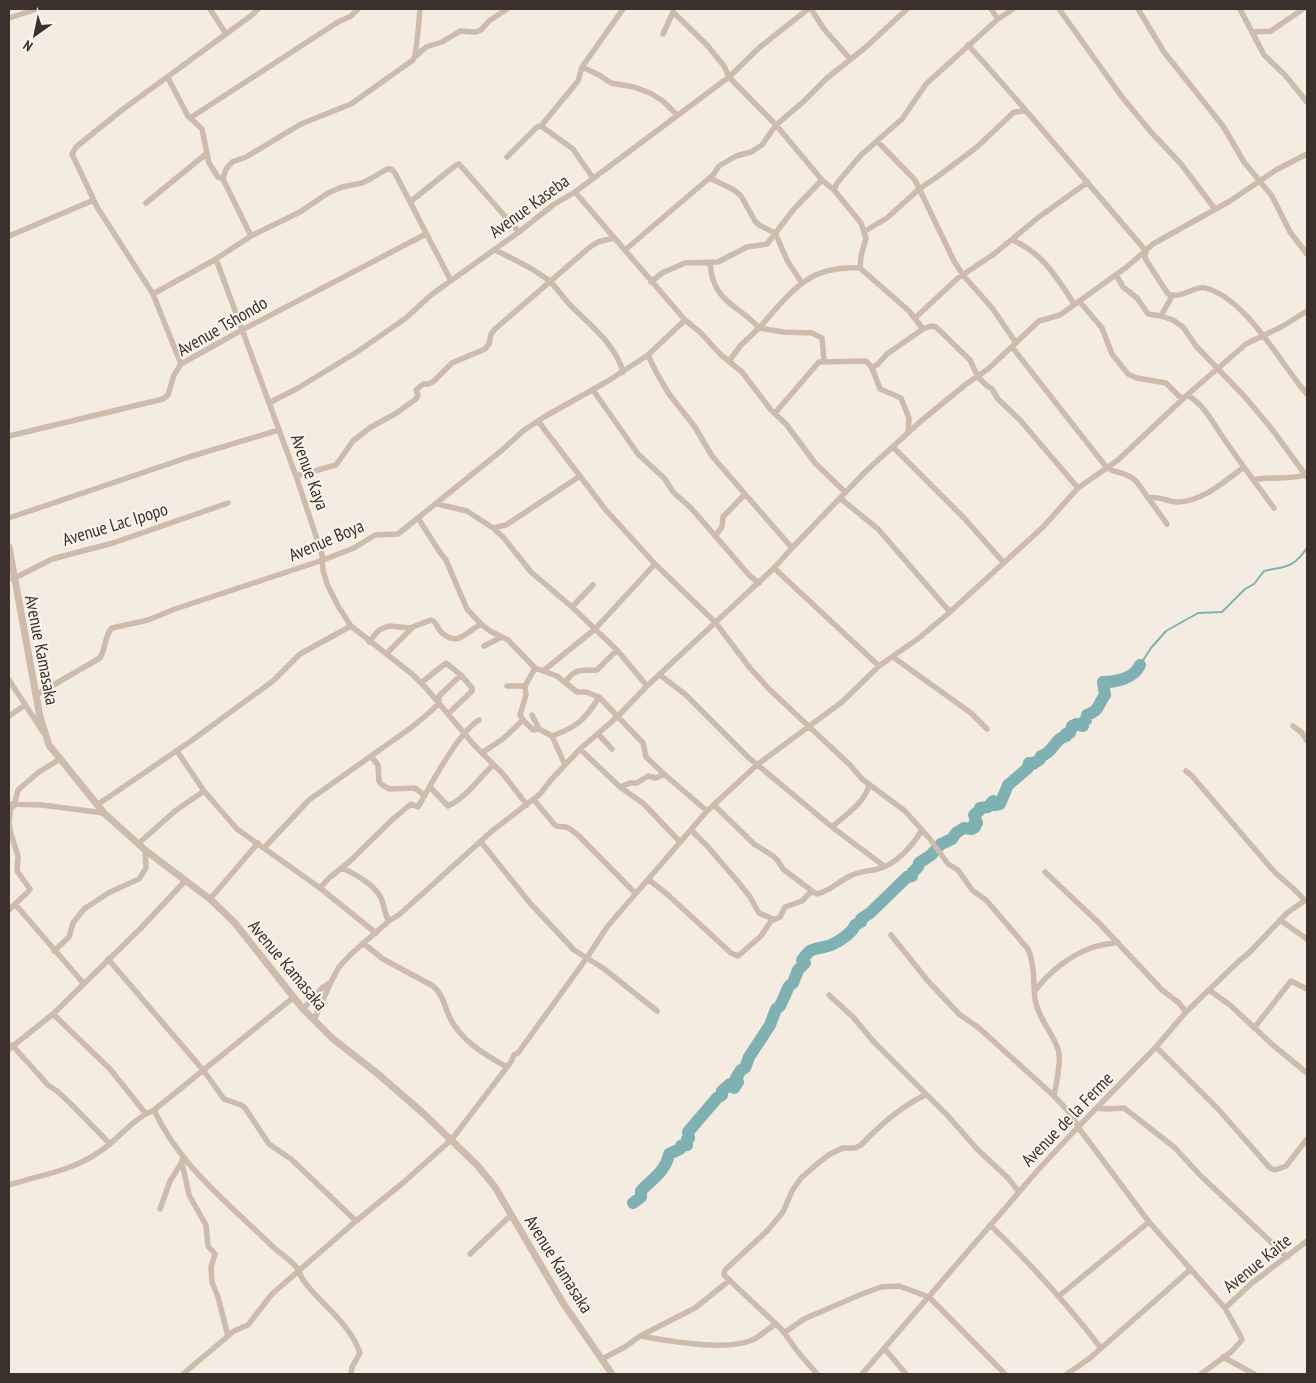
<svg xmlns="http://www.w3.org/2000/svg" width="1316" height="1383" viewBox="0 0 1316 1383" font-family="'PT Sans Narrow',sans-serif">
	<rect width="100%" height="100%" fill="#f4ebe1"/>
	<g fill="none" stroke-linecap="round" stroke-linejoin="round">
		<path stroke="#7fb0b2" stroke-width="2" d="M1140,665L1151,648L1166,631L1198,613L1222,612L1245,589L1254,584L1264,571C1287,566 1293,568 1307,548"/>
		<path stroke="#7fb0b2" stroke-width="12" d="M633,1203L641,1197V1191C652,1179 666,1171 669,1154L680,1149L681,1146L687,1145V1139L689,1138L688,1132L717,1098L722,1095V1091L730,1084L734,1088L738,1082L736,1078L741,1070L745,1068L749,1057L770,1025L776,1009L780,1006L789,986L793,983L798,970L805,963L802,960C805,957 807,953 810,951C817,947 826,948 833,944C840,941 853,932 855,925L861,922V919L870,913L907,877L912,876V873L918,867L919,863L931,855L941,844L952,839L956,833L964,828L972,829L975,827L974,824L977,823L974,815L979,811L980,808L988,807L993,801L995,805L1000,804L1008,785L1028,768L1029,763L1033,764L1040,759L1041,756C1053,753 1055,738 1066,736V734L1070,733L1072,726L1076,724L1083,726L1082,723L1086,720L1087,715C1102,708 1096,707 1105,695L1103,682C1115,682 1134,679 1140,665"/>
		<path stroke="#cdbbac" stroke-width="5.5" d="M210,9L226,34
			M673,9V12L707,45L724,66L729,77L776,125L822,180L834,190L861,223L866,238L861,256L860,268L909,311L923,329
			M811,9L824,29L850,59
			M991,9L998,19
			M1059,9L1122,97L1151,132L1181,164L1215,209
			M1138,9L1164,52L1223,126L1244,162L1272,196L1290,232L1307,254
			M1240,9L1264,55L1285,75L1307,102
			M9,18L37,9
			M1253,32L1271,31L1303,9
			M663,34L673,12
			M968,45C1029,112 1087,183 1146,251L1145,258L1148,263L1168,294C1183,300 1195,283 1209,289C1249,303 1280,363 1307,394
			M416,56L426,47L442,42L460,31L476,32L481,30L489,21L507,9
			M582,67L599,75L611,83L634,87L650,93L663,101L677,115
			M168,78L188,116L202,129L209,163L218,177L223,179
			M190,118L338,22L351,16L358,9
			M541,126L573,149L593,178
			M877,141L915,180L954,261L963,275L993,309L1016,343
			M507,157L537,127L541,126L578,81L582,67L623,9
			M710,178L734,190L741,196L755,221L759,225L775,233L788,262L802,283
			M834,190L837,183L861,155L902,119L926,84L998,19L1013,9
			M575,192L685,320L701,333L720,354L742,372L771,410L786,424L815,463L845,492
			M410,202L456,165L459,164L519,232
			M146,203L206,154
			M865,231L887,218L919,189L937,177L977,147L1014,112L1026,111
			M9,236L94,200
			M251,236L223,179L226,169L232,162L246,157L301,124L351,104L413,60C417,55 419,18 420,9
			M1012,240C1041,251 1058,279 1074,304
			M495,250C513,259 532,267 548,280C557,287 563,298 571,306C590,325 616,345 623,372
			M625,250L713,175L719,166L736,156L751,152L762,145L776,125L803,102L826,79L866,47L907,9
			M216,259L296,476L322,554L323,570L327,584L338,606L351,626L412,674L426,688L474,745L503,774L527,805
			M710,263C711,269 711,276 714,282C721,303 745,311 759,328C782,303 801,273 837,269C845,268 852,267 860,268
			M1116,275L1123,287L1137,298L1148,314L1161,316L1173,320L1183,327L1196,346L1245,397L1271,428L1307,477
			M651,282L662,273L685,263L718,262L747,247L767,244L794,209L822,180
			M153,294L216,259L251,236L300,212L328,193L342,187L362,183L370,179L387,169H391L395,173L451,281
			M1079,301L1102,328L1112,354L1128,374L1137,378L1166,383L1182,399
			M1161,316L1172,296
			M915,318L958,278L994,254L1039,217L1088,182
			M1012,347L1107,468C1118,474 1125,471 1136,481L1167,524
			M648,355L656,372L669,394L695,427L712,456L792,548
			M729,361L741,345L759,328L783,332L812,333L822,338L824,361
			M181,364L153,294L97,207L72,154L76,147L122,110L252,15L258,9
			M872,368L878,364L887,354L923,329L931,326L936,327L970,360L978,377L986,385L992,389L998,399L1020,420L1078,488
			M593,390L638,454L665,479L673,492L691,508L750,576L759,583
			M1187,395C1205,405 1212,422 1224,439C1240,462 1257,485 1274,508
			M269,403L298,388L357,352L406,318L431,295L519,232L553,205L575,192L729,77L760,47L808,9
			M775,413L819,362L866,361L872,368L880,389L901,398L909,418L908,432
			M538,421L605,509L655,564L715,622L750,668L769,689L850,765L862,779L905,811L930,839L948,864L958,870L972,890L986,900L1028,949C1035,965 1033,982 1035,999C1038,1018 1052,1032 1058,1049C1062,1058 1056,1086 1054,1096L1072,1115L1078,1127L1149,1222L1225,1308L1240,1335L1242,1340L1231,1352L1201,1374
			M9,436L163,399L168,395L174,375L181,364L242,330L426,234
			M893,447L964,518L1004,563
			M296,476L336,465L353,441L371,427L395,414L416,399L418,395L416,390L423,384H429L434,381L452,363L485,349L489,344L491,334L495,329L590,247L598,242L614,238
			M1253,480C1271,476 1289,480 1305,475
			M840,498L878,529L950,612
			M1148,498C1162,495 1168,503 1179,502C1203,501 1225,481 1244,467
			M437,504L467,511L493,528L503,537L531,572L572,607L593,585
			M9,518L189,457L279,430
			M418,518L439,551L446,560L467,609L481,624
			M493,528L506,525L580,476
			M715,536L722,527L723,517L745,494
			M774,568L879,666
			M13,579L52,559L113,543L228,503
			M572,607L595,629L655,564
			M369,642L379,630L389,626L410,628L431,620C437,622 437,628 441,632C458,648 466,632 481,624L490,631L508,640L535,668L557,676L577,692H586L599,697L643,743L646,757L664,774
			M484,646L502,637
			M617,650L647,686
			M386,654L412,628
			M893,657L971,713L987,729
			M543,671L595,629L617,650L597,670C579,671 577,667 565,682
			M660,675L686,695L748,757L832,827L884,866
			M9,680L43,732
			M507,686H525L535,668
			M36,695L100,658C106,649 104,636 112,628L148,620L175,609L323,560L354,548L375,535L398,534L501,451L523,431L544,417L608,381L648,355L685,320
			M448,714L472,691V688L461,675
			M9,716L25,705
			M523,720L533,730L539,729L532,715
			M1293,726L1302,733L1307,741
			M539,729L552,736L565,765
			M598,734L612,749
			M552,736C577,727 585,720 599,697
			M580,749L620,787L630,783H637L648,776L656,778L664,774L707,811
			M177,751L204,791L237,829L320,888L376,933
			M482,753L504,738L523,720L520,715L526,695L525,686
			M371,756L412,727L430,712L439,703V696L461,675L446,663L421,683
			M1186,771L1192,776L1271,868C1282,880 1295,888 1305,901
			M430,787L446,804L448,806C466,798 479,778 493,765
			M620,787L644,804L680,842
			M534,800L555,825C559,828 562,826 566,827C571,829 575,833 579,836L635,893
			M9,804L42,805L104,813
			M97,805L191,741L273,681L300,654L351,626
			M714,805L754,844L773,856L778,861L783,869L812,891
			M14,806L18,790L39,772L60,759
			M11,808L9,822L11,834L18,856L17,871L30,889L28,892L15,904
			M832,827C845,815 865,803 869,785
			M691,830L708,847L739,883L750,897L759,913L773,919
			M481,842L530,903L574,950L603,968L657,1011
			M138,844L175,811L204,791
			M264,848L309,800L371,756L378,765L379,781L381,784L389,789L415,788L424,795
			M342,868C355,874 374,884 381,898C385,906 384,914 389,921
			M1045,872L1099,923L1162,990L1179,1003L1186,1012
			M648,879L668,895L731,953L738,956L761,936L771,921L780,917L785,907L802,901L812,891L817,894C830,891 837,883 848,877C861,870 866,872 878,869C896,865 913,845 922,830
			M320,888L329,878L349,862L393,819L411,804L418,807C432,783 457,734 479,720
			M210,899L258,843
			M9,910L15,904L84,984
			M1280,920L1307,939
			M891,935L928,981L959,1014L979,1028L1054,1096
			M363,943L383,959L433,986C443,994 444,1005 449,1016C460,1040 485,1055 507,1067
			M54,951L69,937L73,923L84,909L110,892L139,879L146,868L145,850
			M108,959L204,1071L224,1099L241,1105L245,1108L269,1144L291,1159L356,1221
			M1209,990L1230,1005L1274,1046L1307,1073
			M1035,991C1048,973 1069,956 1091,948C1099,945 1109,944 1118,942
			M829,995L853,1017L873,1041L948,1116L977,1149L1008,1178L1019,1192
			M303,1009L322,988L331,982L339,967L350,955L389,921L400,914L492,831L540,794L551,780L580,749L617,717L647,686L774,568L792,548L865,472L921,421L965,385L988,369L1039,321L1060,315L1128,266L1153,244L1230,201L1276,170L1307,154
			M53,1014L110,1069L146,1114
			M314,1020L331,982
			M1254,1028L1291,981L1307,989
			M12,1045L48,1085L57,1091L70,1103L110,1144
			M1156,1047L1218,1109L1270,1168L1275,1170L1286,1166L1307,1139
			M9,1049L53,1014L141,928L185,881
			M1097,1108L1106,1109L1124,1108L1174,1147L1201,1176L1287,1257
			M154,1110C179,1165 229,1204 271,1245C279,1253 290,1259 297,1268C300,1271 299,1274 302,1278C304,1282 308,1286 311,1290C329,1310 351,1327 360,1353L352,1367L351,1374
			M183,1156L182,1162L189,1195L206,1225L208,1246L215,1254L211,1267L212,1282L218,1297L228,1336
			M9,1185C40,1175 72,1171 99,1152C119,1139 132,1119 154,1110L294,997
			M160,1209L170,1181L182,1162
			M990,1225C1030,1263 1067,1304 1101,1348
			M470,1254L511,1215
			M1059,1296L1149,1222
			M1225,1308L1252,1283L1307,1241
			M776,1324L724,1275L725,1270L767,1231L783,1212L792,1191L801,1178L817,1164L830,1154L843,1148H855L861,1145C879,1126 902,1106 925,1095
			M784,1333L804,1319L862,1294L881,1287L899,1286L929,1297L1005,1374
			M640,1336L695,1308L730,1280
			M884,1348L906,1374
			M1223,1357L1254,1374
			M602,1359L625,1347L640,1336C670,1341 721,1351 750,1341C759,1338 767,1329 776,1324L782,1330L798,1352L817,1374
			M183,1374L234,1331L248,1325L272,1294L356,1221L404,1182L452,1139L511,1062L514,1055L518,1053L586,959L607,927L707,811L758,764L842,702L879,666L919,638L950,612L1043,527L1078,488L1118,460L1187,395L1238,351L1246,344L1283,326L1307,311
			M862,1374L1038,1170L1078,1127L1156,1047L1186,1012L1240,960L1249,953L1287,913L1307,899
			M1067,1374L1090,1358L1190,1270"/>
		<path stroke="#cdbbac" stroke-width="7" d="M9,547L40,717L49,745L104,813L145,850L210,899L234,922L303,1009L332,1038L378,1074L424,1114L477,1165L495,1187L563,1303L612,1374"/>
	</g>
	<g text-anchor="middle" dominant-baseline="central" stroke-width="4" stroke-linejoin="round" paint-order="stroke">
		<g font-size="18" fill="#3b302b" stroke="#fbf5ee">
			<text transform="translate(529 206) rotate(-36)">Avenue Kaseba</text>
			<text transform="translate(222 326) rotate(-30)">Avenue Tshondo</text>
			<text transform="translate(310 472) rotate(70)">Avenue Kaya</text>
			<text transform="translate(115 524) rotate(-17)">Avenue Lac Ipopo</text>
			<text transform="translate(326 540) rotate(-23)">Avenue Boya</text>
			<text transform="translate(42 650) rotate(79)">Avenue Kamasaka</text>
			<text transform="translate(288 965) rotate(50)">Avenue Kamasaka</text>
			<text transform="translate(1067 1119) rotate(-46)">Avenue de la Ferme</text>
			<text transform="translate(1257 1263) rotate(-39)">Avenue Kaite</text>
			<text transform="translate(559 1264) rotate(58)">Avenue Kamasaka</text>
		</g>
	</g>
	<rect width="1316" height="1383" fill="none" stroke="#3b302b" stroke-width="20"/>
	<g transform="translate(35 35) rotate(213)" stroke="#fbf5ee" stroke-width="4" paint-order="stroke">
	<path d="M0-4L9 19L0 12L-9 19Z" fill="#3b302b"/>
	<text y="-8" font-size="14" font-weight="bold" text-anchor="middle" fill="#3b302b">N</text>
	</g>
</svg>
